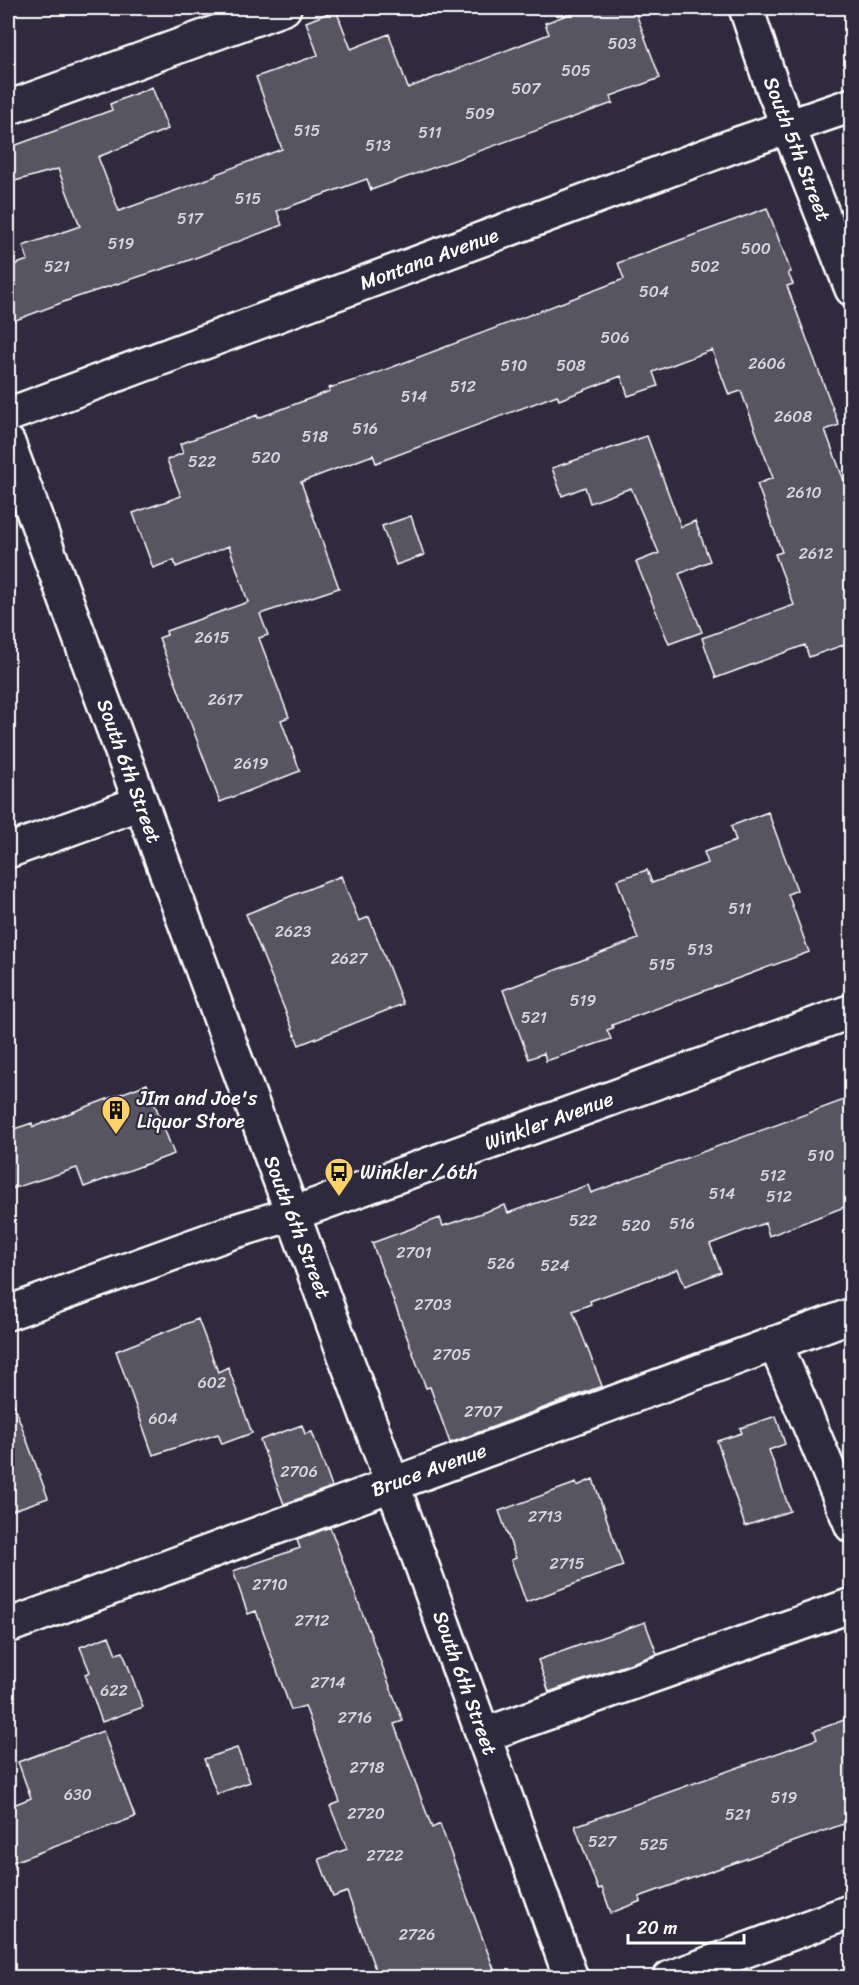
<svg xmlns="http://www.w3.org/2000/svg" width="859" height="1985" viewBox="0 0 859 1985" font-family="Sriracha,sans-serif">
	<rect width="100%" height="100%" fill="#2f2a3d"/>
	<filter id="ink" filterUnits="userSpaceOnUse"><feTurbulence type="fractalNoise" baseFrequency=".0167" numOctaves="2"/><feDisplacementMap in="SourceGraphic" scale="12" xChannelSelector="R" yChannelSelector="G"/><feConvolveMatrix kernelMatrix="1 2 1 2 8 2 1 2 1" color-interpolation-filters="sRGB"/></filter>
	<g filter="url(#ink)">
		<path fill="#595564" stroke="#fff" stroke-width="1.5" d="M586,8H634L660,78L611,96L613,103L371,190L367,179L277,211L282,225L187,261L77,297L8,323V267L28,260L23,246L80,226L58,169L8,183V148L112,110L110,104L152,87L168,129L98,157L119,211L216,176V174L282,149L256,77L318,55L306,22L336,10L351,49L389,34L408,88L549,34L545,23Z
			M767,208L791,272L788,273L793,284L787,286L839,425L825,430L852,502V642L809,657L805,645L716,678L702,638L794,605L775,554L782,552L757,484L773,478L741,391L729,395L712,350L653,372L658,386L628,396L621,376L559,400L557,395L376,463L373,455L301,482L339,588L260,614L268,635L259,638L289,717L281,720L300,771L220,802L159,638L167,635L166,631L248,602L229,546L176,567L174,560L153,568L133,513L181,496L167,460L183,453L180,444L257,415L258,418L330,391L329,388L369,376L624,279L618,263Z
			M647,436L681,527L695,521L710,561L679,574L702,632L669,644L636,562L659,553L631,488L590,503L585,487L562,496L552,468Z
			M411,516L424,555L396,565L382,526Z
			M768,812L797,890L788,894L809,952L612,1025L613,1028L607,1030L611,1039L546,1061L544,1053L529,1059L503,990L638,939L617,880L647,870L652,883L708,863L704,852L736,841L731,826Z
			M341,876L359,921L369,917L403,1004L299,1045L246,914Z
			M147,1084L174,1154L84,1187L77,1168L8,1190V1131L32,1123L33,1127Z
			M852,1097V1204L769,1236L765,1223L710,1244L721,1272L685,1286L678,1269L590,1301L591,1304L573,1311L602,1386L450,1443L430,1387L426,1388L372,1243L440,1218L443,1226L505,1205L508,1213L588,1185L591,1193Z
			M198,1319L218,1372L228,1367L252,1433L222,1444L218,1434L153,1455L116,1351Z
			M11,1397L48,1498L8,1512V1398Z
			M776,1416L785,1444L769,1450L790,1511L745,1526L717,1441L742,1433L740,1428Z
			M302,1425L305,1434L312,1432L332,1487L284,1504L260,1440Z
			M593,1479L623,1566L526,1602L511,1560L516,1558L499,1511L576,1483L577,1486Z
			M330,1527L403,1721L394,1724L432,1828L440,1824L497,1977H378L347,1892L333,1897L319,1859L347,1849L330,1806L340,1802L305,1706L291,1710L256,1611L248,1614L233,1571L300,1548L297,1540Z
			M645,1622L657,1654L549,1692L538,1660Z
			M109,1636L116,1654L123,1652L143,1707L102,1722L85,1674L90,1672L80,1647Z
			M852,1717V1821L639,1897L641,1901L611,1913L602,1888L598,1889L575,1826L817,1739L814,1731Z
			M103,1731L135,1817L8,1864V1807L31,1798L18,1762Z
			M237,1748L250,1782L217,1794L204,1759Z"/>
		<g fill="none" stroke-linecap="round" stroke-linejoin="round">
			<g stroke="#fff" stroke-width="38">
				<path id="street" d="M746,8L771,83L852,289
					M8,108L284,8
					M8,415L738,144L852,105
					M8,443L392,1483L571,1978
					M8,851L140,803
					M775,1343L852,1526
					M8,1626L852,1315
					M484,1735L852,1605
					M670,1978L852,1911"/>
			</g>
			<g stroke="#fff" stroke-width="38">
				<path id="primary" d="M8,1313L232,1232L292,1214L852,1011"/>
			</g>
			<use href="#street" stroke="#2f2a3d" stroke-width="33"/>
			<use href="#primary" stroke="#2f2a3d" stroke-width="33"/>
		</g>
	</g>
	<defs>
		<g id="building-pin" transform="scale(1.5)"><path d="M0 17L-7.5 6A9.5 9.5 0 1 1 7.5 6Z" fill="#ffd166" stroke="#2f2a3d"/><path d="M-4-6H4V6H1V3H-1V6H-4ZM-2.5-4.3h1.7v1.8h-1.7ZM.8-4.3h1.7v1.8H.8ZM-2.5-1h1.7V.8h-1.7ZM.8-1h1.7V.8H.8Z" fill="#111"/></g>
		<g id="bus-pin" transform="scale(1.5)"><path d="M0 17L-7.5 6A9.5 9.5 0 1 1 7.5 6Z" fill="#ffd166" stroke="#2f2a3d"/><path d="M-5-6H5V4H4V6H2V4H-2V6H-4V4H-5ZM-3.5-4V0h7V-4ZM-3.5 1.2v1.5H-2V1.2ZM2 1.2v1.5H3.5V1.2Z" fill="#111"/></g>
	</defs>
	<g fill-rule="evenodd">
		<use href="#building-pin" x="116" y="1110"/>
		<use href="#bus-pin" x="339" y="1172"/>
	</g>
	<g text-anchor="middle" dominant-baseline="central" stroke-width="4.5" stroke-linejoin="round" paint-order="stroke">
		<g font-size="16" fill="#d6d4d8">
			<text x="622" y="43">503</text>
			<text x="576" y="70">505</text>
			<text x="526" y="88">507</text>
			<text x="480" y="113">509</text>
			<text x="307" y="130">515</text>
			<text x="430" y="132">511</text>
			<text x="378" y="145">513</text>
			<text x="248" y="198">515</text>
			<text x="190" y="218">517</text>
			<text x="121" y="243">519</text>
			<text x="756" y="248">500</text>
			<text x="57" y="266">521</text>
			<text x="705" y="266">502</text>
			<text x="654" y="291">504</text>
			<text x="615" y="337">506</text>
			<text x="767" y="363">2606</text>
			<text x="514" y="365">510</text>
			<text x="571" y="365">508</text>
			<text x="463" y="386">512</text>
			<text x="414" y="396">514</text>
			<text x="793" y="416">2608</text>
			<text x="365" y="428">516</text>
			<text x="315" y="436">518</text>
			<text x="266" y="457">520</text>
			<text x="202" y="461">522</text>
			<text x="804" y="492">2610</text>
			<text x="816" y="553">2612</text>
			<text x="212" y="637">2615</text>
			<text x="225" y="699">2617</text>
			<text x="251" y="763">2619</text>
			<text x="740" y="908">511</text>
			<text x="293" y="931">2623</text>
			<text x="700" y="949">513</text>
			<text x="349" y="958">2627</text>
			<text x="662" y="964">515</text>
			<text x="583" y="1000">519</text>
			<text x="534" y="1017">521</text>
			<text x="821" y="1155">510</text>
			<text x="773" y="1175">512</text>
			<text x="722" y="1193">514</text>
			<text x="779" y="1196">512</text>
			<text x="583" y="1220">522</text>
			<text x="682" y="1223">516</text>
			<text x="636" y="1225">520</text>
			<text x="414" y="1252">2701</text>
			<text x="501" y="1263">526</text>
			<text x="555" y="1265">524</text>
			<text x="433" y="1304">2703</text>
			<text x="452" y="1354">2705</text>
			<text x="212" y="1382">602</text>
			<text x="483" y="1411">2707</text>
			<text x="163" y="1418">604</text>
			<text x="299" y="1471">2706</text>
			<text x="545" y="1516">2713</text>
			<text x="567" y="1563">2715</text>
			<text x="270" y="1584">2710</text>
			<text x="312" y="1620">2712</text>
			<text x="328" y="1682">2714</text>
			<text x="114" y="1690">622</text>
			<text x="355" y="1717">2716</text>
			<text x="367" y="1767">2718</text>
			<text x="78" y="1794">630</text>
			<text x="784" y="1797">519</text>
			<text x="366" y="1813">2720</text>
			<text x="738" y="1814">521</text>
			<text x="602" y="1841">527</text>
			<text x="654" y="1844">525</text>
			<text x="385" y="1855">2722</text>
			<text x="417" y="1934">2726</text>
		</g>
		<g font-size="20" fill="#fff" stroke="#2f2a3d">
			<text transform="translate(797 149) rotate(69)">South 5th Street</text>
			<text transform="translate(429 259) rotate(-20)">Montana Avenue</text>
			<text transform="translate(129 771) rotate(70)">South 6th Street</text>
			<text transform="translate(549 1121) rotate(-20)">Winkler Avenue</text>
			<text transform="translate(297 1227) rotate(69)">South 6th Street</text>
			<text transform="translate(429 1470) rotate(-20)">Bruce Avenue</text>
			<text transform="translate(465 1683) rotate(70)">South 6th Street</text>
		</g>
		<g font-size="20" fill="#fff" stroke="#2f2a3d" text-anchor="start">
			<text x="137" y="1098">JIm and Joe's<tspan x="137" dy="23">Liquor Store</tspan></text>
			<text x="360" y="1172">Winkler / 6th</text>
		</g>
	</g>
	<rect width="859" height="1985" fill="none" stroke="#2f2a3d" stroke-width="30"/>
	<rect x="15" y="15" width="829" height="1955" fill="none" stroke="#fff" stroke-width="2" filter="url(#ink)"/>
	<path d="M628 1934v9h116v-9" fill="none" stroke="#ffffff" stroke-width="3"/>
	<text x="637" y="1934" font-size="18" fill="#ffffff" stroke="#2f2a3d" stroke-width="4.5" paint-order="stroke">20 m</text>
</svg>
